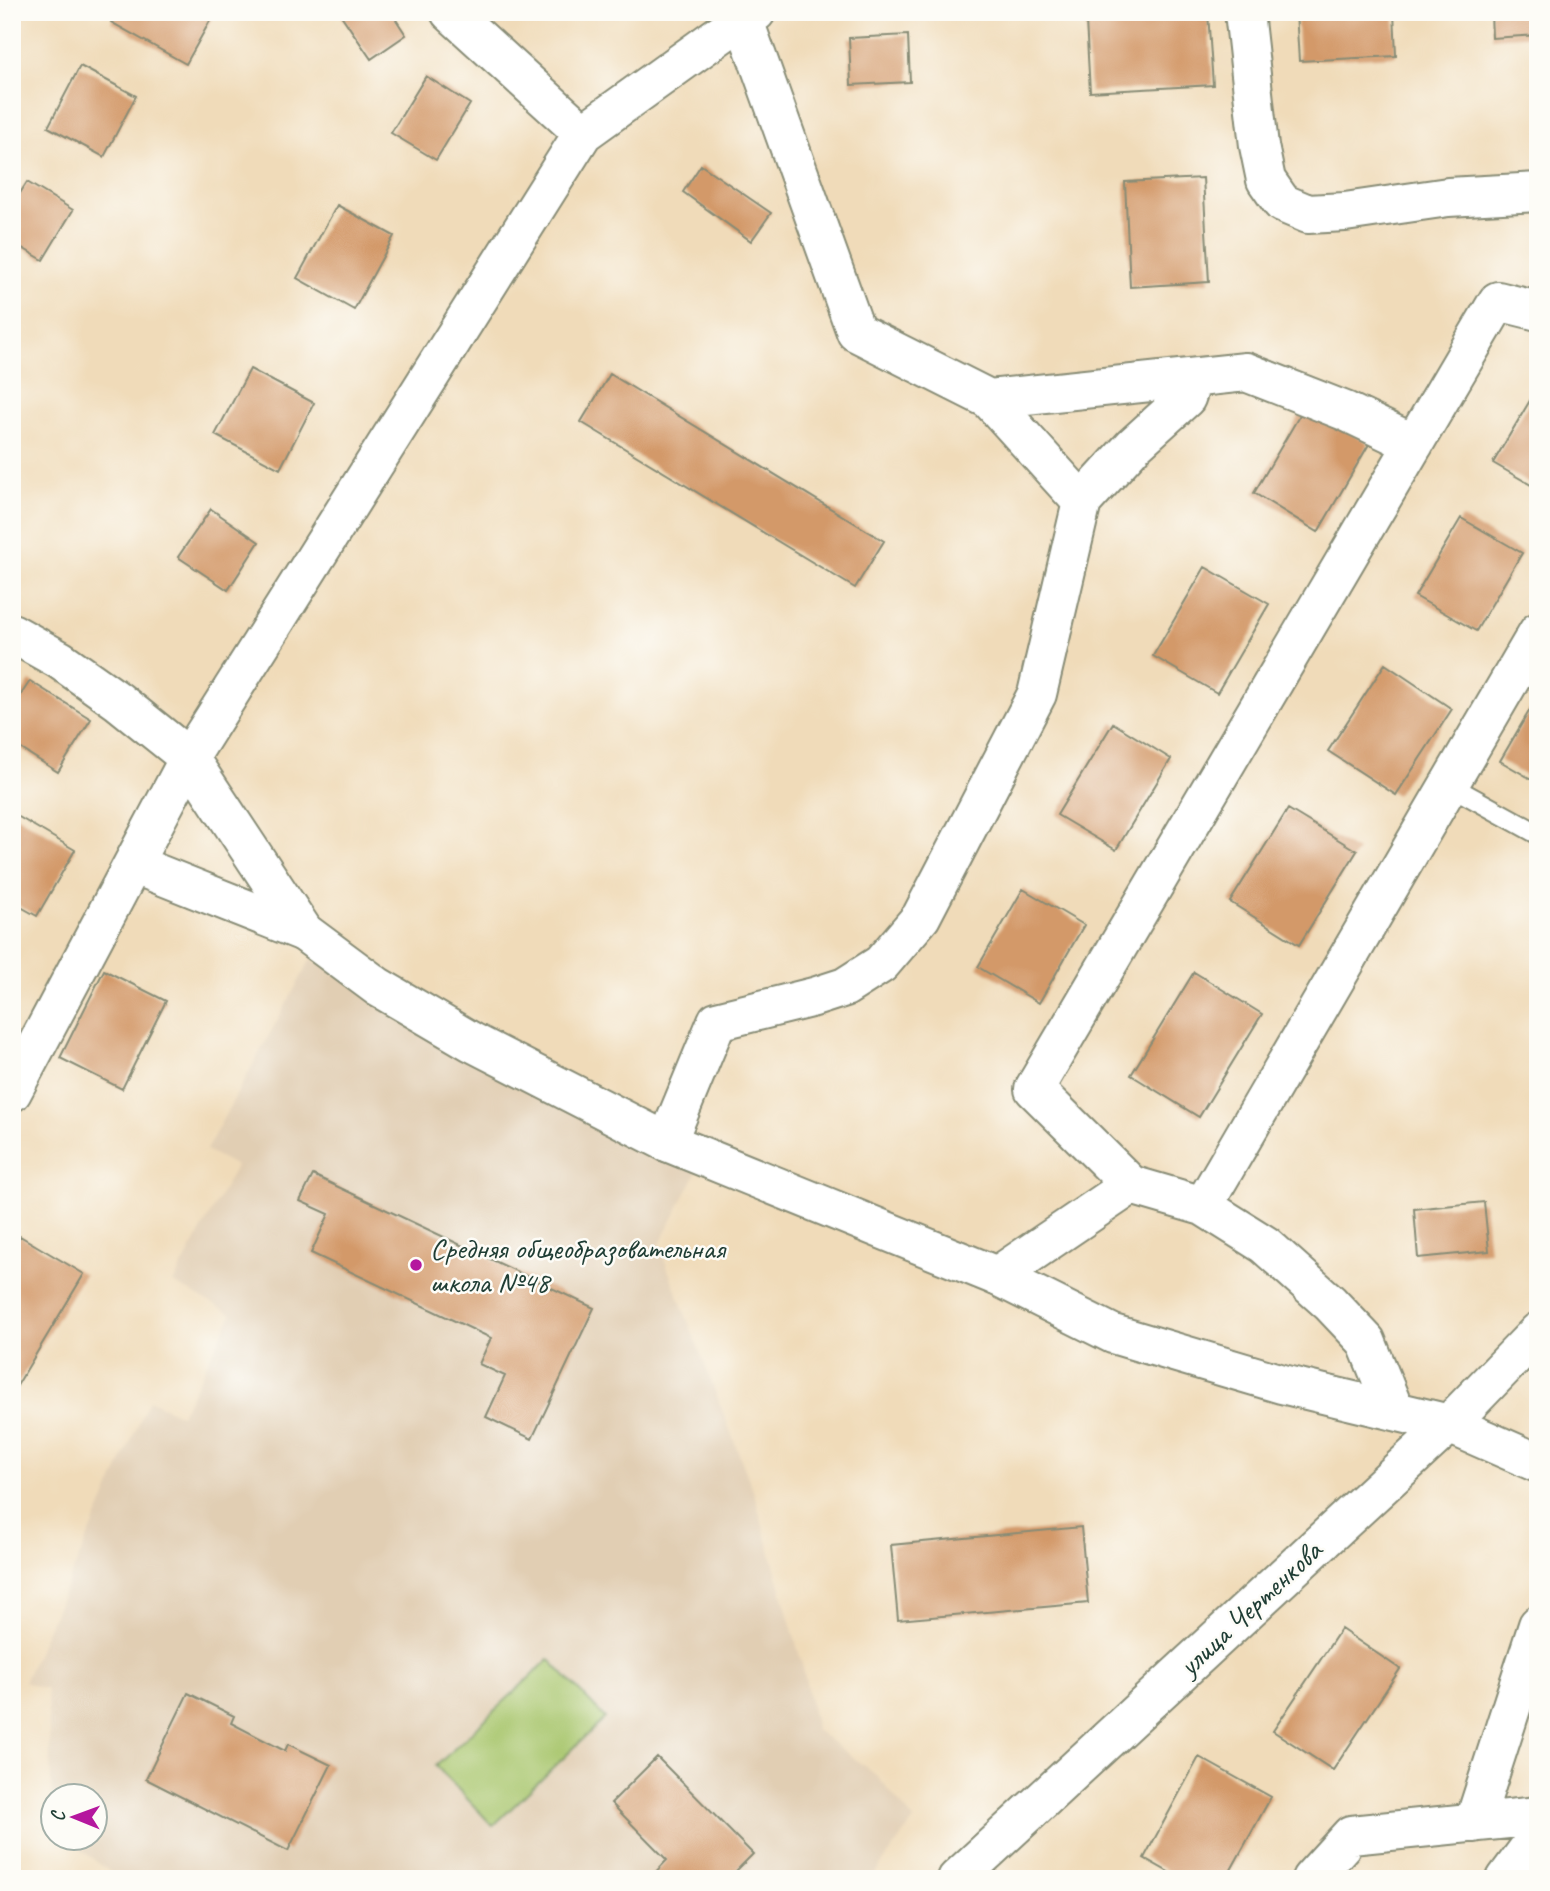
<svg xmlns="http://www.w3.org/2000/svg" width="1550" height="1891" viewBox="0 0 1550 1891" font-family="Caveat,sans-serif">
	<rect width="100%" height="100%" fill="#fdfcf7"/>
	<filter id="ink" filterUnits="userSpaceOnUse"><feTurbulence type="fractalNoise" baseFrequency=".0143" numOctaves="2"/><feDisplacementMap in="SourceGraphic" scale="14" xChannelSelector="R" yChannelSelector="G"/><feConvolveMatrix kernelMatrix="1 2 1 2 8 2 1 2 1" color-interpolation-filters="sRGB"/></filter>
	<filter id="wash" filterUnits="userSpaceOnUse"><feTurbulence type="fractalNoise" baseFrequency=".00686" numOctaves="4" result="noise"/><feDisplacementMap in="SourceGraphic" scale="28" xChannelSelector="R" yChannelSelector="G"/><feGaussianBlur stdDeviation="1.57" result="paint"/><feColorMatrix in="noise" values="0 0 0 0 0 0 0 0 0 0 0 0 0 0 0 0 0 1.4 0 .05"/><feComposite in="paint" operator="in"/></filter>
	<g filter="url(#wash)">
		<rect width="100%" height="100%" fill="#f0dbb9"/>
		<path fill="#e1ceb3" d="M311,959L701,1163L659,1246L753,1490L802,1664L816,1730L876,1775L914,1820L871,1879H119L67,1839H94V1797H52V1800L47,1690L24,1682L149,1400L181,1415L232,1314L173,1283L236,1166L206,1150Z"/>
		<path fill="#a8c66d" stroke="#648250" stroke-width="2" d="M549,1659L605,1718L493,1826L436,1766Z"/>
		<g id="blocks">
			<path fill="#d39969" d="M116,12H215L186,64L111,22Z
				M346,12H391L406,35L371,59L341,15Z
				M1296,12H1394L1396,56L1299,61Z
				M1491,12H1538V35L1492,38Z
				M1208,13L1213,85L1090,92L1086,21Z
				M908,35L910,82L851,85L849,38Z
				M80,66L136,96L104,157L48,127Z
				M426,76L470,104L436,160L391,133Z
				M701,165L771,213L751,241L683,192Z
				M1203,178L1209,282L1130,287L1125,182Z
				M27,182L73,210L43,260L12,242V206Z
				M337,205L394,236L354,310L297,278Z
				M250,369L314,403L280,469L215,435Z
				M610,374L884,541L855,588L581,422Z
				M1538,387V489L1493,463Z
				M1305,406L1369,444L1318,532L1254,493Z
				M211,509L259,542L228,590L178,557Z
				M1461,518L1522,553L1476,631L1415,596Z
				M1205,567L1269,604L1217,693L1153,656Z
				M1385,664L1452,709L1396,795L1328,751Z
				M30,681L91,719L58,772L12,743V708Z
				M1538,696V783L1500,761Z
				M1113,723L1171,759L1116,850L1057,815Z
				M1288,809L1357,851L1299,945L1230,902Z
				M12,813L75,850L37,916L12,902Z
				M1023,889L1084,925L1039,1003L978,967Z
				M104,970L166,1001L122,1089L60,1058Z
				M1194,972L1262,1014L1199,1117L1131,1075Z
				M313,1175L594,1308L532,1439L486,1417L505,1376L479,1364L491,1338L311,1253L329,1214L300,1201Z
				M1484,1202L1489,1251L1418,1258L1414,1209Z
				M20,1236L84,1274L12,1394V1249Z
				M1081,1527L1088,1603L898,1620L891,1545Z
				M1341,1629L1400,1669L1333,1770L1273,1731Z
				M188,1693L234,1716L231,1723L285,1751L288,1744L331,1765L288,1851L146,1779Z
				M657,1757L753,1854L728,1879H649L667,1860L611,1803Z
				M1199,1757L1271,1797L1226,1879H1181L1144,1858Z"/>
		</g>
	</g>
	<g filter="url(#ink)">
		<use href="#blocks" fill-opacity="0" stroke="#888c76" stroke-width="2"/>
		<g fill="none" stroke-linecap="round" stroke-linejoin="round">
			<g stroke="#888c76" stroke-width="23">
				<path id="service" d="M1449,785L1538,834"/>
			</g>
			<g stroke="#888c76" stroke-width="42">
				<path id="minor" d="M450,12L583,133
					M1244,12L1259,146L1266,180L1282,203L1308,214L1345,212L1448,197L1538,192
					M743,18L856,332L989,399L1246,372L1345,411L1414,444
					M1538,311L1498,301L1034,1089L1131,1185L1203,1206L1538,632
					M1082,502L1134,445L1186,398L1193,378
					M133,864L304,932
					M12,1092L189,758L583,133L743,18L756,12
					M667,1142L717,1021L814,997L845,987L881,964L921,917L1037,694L1082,502L989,399
					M1203,1206L1265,1245L1330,1303L1366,1341L1394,1410
					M997,1276L1131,1185
					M1474,1823L1538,1625
					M1311,1879L1351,1835L1538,1816
					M1506,1879L1538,1836"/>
			</g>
			<g stroke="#888c76" stroke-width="42">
				<path id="tertiary" d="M12,633L60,660L118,701L189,758L304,932L378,987L472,1042L667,1142L997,1276L1113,1334L1282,1384L1449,1424L1538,1463
					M957,1879L1449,1424L1538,1332"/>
			</g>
			<use href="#service" stroke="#fff" stroke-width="19"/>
			<use href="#minor" stroke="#fff" stroke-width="38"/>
			<use href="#tertiary" stroke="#fff" stroke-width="38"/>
		</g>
	</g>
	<circle fill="#b5179e" stroke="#fdfcf7" stroke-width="2.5" cx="416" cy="1265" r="7"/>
	<g text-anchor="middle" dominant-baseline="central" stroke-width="5" stroke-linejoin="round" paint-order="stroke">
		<g font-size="30" fill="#1f3d34" stroke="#fdfcf7" text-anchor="start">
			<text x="430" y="1248">Средняя общеобразовательная<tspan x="430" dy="34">школа №48</tspan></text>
		</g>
		<g font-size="30" fill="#1f3d34" stroke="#fdfcf7">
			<text transform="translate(1250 1608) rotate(-43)">улица Чертенкова</text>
		</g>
	</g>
	<rect width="1550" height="1891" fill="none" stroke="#fdfcf7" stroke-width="42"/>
	<g transform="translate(74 1817) rotate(271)"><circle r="33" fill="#fdfcf7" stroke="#a4b0a9" stroke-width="2"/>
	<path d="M0-5L12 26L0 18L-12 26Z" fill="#b5179e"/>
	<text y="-10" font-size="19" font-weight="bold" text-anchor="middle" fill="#1f3d34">С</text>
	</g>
</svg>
